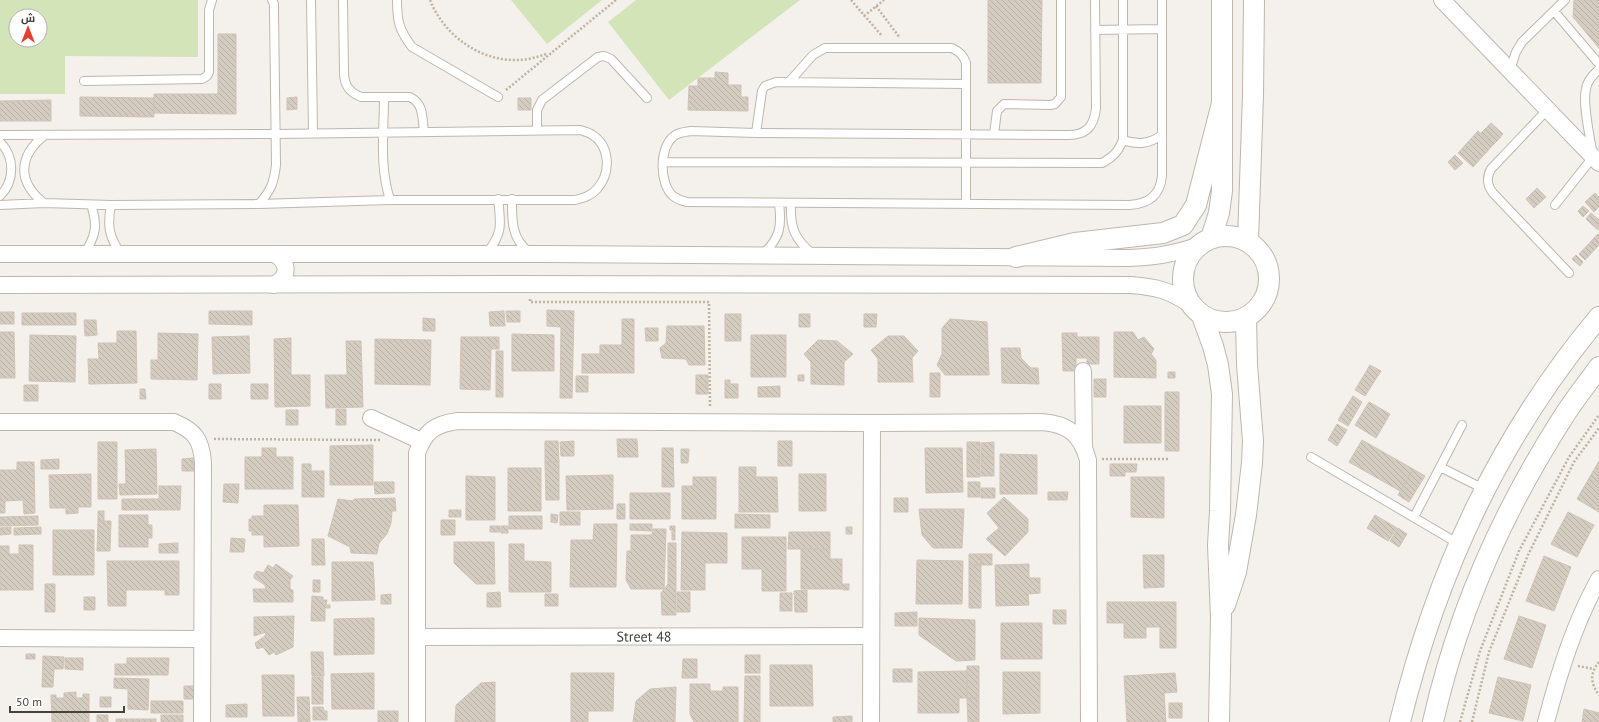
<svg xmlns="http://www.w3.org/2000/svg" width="1599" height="722" viewBox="0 0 1599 722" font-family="'PT Sans',Cairo,sans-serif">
	<defs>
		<pattern id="building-back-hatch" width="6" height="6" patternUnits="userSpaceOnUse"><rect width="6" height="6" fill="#d4ccc1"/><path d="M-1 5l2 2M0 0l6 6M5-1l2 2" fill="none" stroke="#b7b0a7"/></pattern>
	</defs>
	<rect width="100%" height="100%" fill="#f4f0eb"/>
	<path fill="#d3e4b8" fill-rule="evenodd" d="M0,0H198V57L65,56V94H0ZM16,16H40V40H16Z
		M511,0H602L547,44Z
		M636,0H800L669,100L608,22Z"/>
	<path fill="url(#building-back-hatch)" stroke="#cfc3b5" d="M988,0H1042L1041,83H988Z
		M1574,0H1599V48L1573,17Z
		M218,34H236V114L154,113V94H218Z
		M715,72L728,73V85H741V97H748V111L688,110L689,86H698V78H715Z
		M80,97L154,98V117L80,116Z
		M297,97V109L287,110V98Z
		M518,98H531V110H518Z
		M51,100V121H0V101Z
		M1491,123L1503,134L1498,140L1486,128Z
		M1486,128L1498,140L1493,145L1481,133Z
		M1478,131L1493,145L1473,167L1458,153Z
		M1455,155L1463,163L1455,170L1448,162Z
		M1537,188L1546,197L1534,208L1526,199Z
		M1595,193L1599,197V207L1594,212L1585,202Z
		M1583,206L1589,211L1583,217L1578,211Z
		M1591,213L1599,220L1598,230L1586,219Z
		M1598,234L1599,235V245L1585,260L1579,254Z
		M1576,255L1583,262L1580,266L1572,259Z
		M547,310L574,311L572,398H560L561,327L547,326Z
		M209,311H252V325L209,324Z
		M504,311L505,326H490L489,312Z
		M506,311H520V322H507Z
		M0,312H14V324H0Z
		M22,313H76V325H22Z
		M725,314H741V341H725Z
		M799,314H810V327H799Z
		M864,314H877L876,327H864Z
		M423,318L435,319V331H423Z
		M622,319H634V373H582V354H600V345H622Z
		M950,319L987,322L989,375H945L937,365L942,354V328Z
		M84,320H96L97,335L85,336Z
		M667,326H704L705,365H689L686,359L662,358L660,348L666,343Z
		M645,328H658V341H646Z
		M117,331H136L137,383L89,384L88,359H99L98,343H117Z
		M0,332H14L15,378H0Z
		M1114,332H1133L1138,340L1144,337L1154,349L1151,354L1156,360V378L1114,377Z
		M158,333L198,334L197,380L151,379V360H158Z
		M1062,333H1077V337H1099V364H1087V358H1076V371H1063Z
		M512,334L554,335V371H512Z
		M30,335L76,336L75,382L29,381Z
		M751,335H786V377H751Z
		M249,336L250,373L213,374L212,337Z
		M888,336H904L918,351L912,358L913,382H878V359L871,350Z
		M461,337H499V349H491L490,390L460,389Z
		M291,338V375H310V406L275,407L274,339Z
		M375,339L431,340L430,385L375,384Z
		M818,340L837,341L853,354L844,362V385L811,384V362L804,354Z
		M346,341H361L363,407L326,408L325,375H347Z
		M1001,348H1020L1021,358L1031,368H1038L1039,384L1002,383Z
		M496,351H503V397H496Z
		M1370,365L1381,371L1365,396L1355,390Z
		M1168,372H1175V378H1168Z
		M930,373H940V397H930Z
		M696,375H708V394H696Z
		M798,375H804V381H798Z
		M576,376H588V392H576Z
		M1094,379H1106V397H1094Z
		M725,380H730V384H738V398H725Z
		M209,384H221V399H209Z
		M251,384H268V399H251Z
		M24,385H38V401H24Z
		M780,386V397H758V387Z
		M140,389H145L146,399H140Z
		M1165,392H1179V451H1165Z
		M1353,396L1362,402L1348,426L1338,420Z
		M1369,402L1390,414L1376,438L1355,425Z
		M1124,406H1161V443H1124Z
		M336,409H346V425H336Z
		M286,410H298V425H286Z
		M1337,424L1347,430L1337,446L1328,440Z
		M617,439H637L638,457H618Z
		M1362,440L1413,469L1400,491L1349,462Z
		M545,441H558L559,462H545Z
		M574,441V456H561L560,442Z
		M778,441H792V466H778Z
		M98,442H117V499H98Z
		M967,442H980V460L967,459Z
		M994,442V457H981V443Z
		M373,445V485H330V446Z
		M262,448H276V457H293V489H245V457H262Z
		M662,448H673L674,487H662Z
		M925,448H962L963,492L926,493Z
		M156,449L157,494L120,495L119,484H126L125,450Z
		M681,449H689L688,463H681Z
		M1000,454L1037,455V494H1000Z
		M981,457H994V476H981Z
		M193,458L194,471H182V459Z
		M59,459V469H41V460Z
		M967,459L980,460V477H967Z
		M1599,461V512L1577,499Z
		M17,462H34L35,513L24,514L23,500L5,501V513H0V470H17Z
		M545,462H559V500H546Z
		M302,464H311V497H302Z
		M1110,464H1137L1136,472H1125V476H1110Z
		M739,467H756V477H777L778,512H739Z
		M508,468H541V511H508Z
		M1413,469L1425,476L1409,502L1398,495Z
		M311,471H324V497H311Z
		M91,474V507H78V513L66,514V508H50L49,475Z
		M799,474H826V511H799Z
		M613,475V509L567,510L566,476Z
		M466,476L495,477V520H466Z
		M693,477H716V519H682V486H693Z
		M1131,477H1164V518L1131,517Z
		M374,482H394V493L375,494Z
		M968,482H980V497H968Z
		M224,484H239L238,503L223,502Z
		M159,486H181L180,510H122V499H159Z
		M981,488H995V498H981Z
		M1048,492H1068L1067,500H1048Z
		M630,493H670V519H630Z
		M1004,497L1028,519V532L1005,556L986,539L999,528L987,513Z
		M395,498L396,511H392L391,523L387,534L379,543L377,554L351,553L350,547L328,536L338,499L353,501L354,499Z
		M894,498H908V512H894Z
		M617,504H625V519H617Z
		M264,505H298L299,546L264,547V535H252V531H249V519H252V516H264Z
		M919,509H964L962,548H933L922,535Z
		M449,510H461V517H449Z
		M98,511H104V521H98Z
		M560,512H580V525H560Z
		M1568,512L1594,525L1577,557L1551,544Z
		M551,514L558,515L557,523L551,522Z
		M735,514L770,515V528H735Z
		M119,515H148V525H152V538H148V547H119Z
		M1375,515L1397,528L1388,541L1367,528Z
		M38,516V525L0,526V517Z
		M509,516H542V529H509Z
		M441,520H455V535H441Z
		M98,521H111L110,551H97Z
		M594,524H617L616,587H570L571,540H593Z
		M630,524H652V531L630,530Z
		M490,526H500V532H490Z
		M501,526H508V533H501Z
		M670,526H675V540H672V530H670Z
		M11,527V534L0,535V528Z
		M41,527V534L14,535V528Z
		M846,527H852V534H846Z
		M1398,528L1407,534L1399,547L1390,541Z
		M653,529H666L664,589H631L626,580L627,551H631V535H652Z
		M53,530H94V575H53Z
		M682,532L727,533V563H705V590H681Z
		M789,532H830V549H788Z
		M742,537H786V591H762V569H742Z
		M231,538L245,539L244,552H230Z
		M312,539H324L325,565H312Z
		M454,542H494L495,584H476L454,563Z
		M178,543V553H159V544Z
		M668,543H676V615H662L661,593L668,584Z
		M509,544H524V561L551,562V592H509Z
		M19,545H33V590H0V546H9V554H19Z
		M801,549H830V559H842V589H801Z
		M969,554H981V565H969Z
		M981,554H992V565H981Z
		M1143,555H1164V587L1144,588Z
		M1544,556L1571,567L1554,611L1526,601Z
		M917,560L963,561L962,604H916Z
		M107,561H179V595H165V590H126V606H108Z
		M332,562H373L375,600L332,601Z
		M276,564L293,576L290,580V589L293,590V602H254L253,589H266L265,585L254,578V575L257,571L263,573L268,565L273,568Z
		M1029,564V578H1040V593L1028,594L1029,605L996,606L995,565Z
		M969,565H981V608H969Z
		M313,580H320V592H313Z
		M45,584H55V612H45Z
		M842,584H849V590H843Z
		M807,590V612H795L794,591Z
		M500,592L501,607H487V593Z
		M677,592H690V612H677Z
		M780,593H792V611H780Z
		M391,594V604H381V595Z
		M545,594H558V606H545Z
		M312,596L323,597V600H327L326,605H330V608H325V621H311Z
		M84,597H95V610H84Z
		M1107,602H1176V648H1160V627H1146V638H1124V623H1107Z
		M1053,610H1066V624H1053Z
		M917,612V626H895V613Z
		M294,616L293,647L276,655L274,652L269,655L263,647L257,649L255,643L265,636L266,632L254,636V617Z
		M1519,616L1546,625L1532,668L1504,659Z
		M374,618V654L334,655V619Z
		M919,618L975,620V660L956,661L919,635Z
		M1001,623H1042V659H1001Z
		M311,652H323L324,676H312Z
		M26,654H35V659H26Z
		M745,655H760V673H745Z
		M43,656L64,657L63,669H54L53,687H42Z
		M65,658H83V670L65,669Z
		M127,658H169L168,675H115V664H127Z
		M683,659H697V678H682Z
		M770,665H812L813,706H770Z
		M967,666H979V697L967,698Z
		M893,669H912V682H893Z
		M967,671V698H959V713H918V672Z
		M1003,672H1040V713L1003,714Z
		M374,673V709H332L331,674Z
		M571,673H614L613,711H588V722H571Z
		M1175,673L1177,692L1164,693L1166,722H1127L1124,676Z
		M262,675H294V716H263Z
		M745,676H760V722H744Z
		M312,677H323V704H312Z
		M1498,677L1531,685L1523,721L1489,713Z
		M114,678L149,679L148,710L128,709V689L114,688Z
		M495,682V722H455L456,705L481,683Z
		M690,684H710V691H723V687H738V722H694L690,714Z
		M184,686H195V699H184Z
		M676,687L675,722H633L636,701L650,689Z
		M76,692V698H83V694H89V722H52L51,695H56V698H64V693Z
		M100,697H111V707H100Z
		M297,697H309L310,719H298Z
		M979,697V722H968L967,698Z
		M151,701H183V713H151Z
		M1169,703H1182V718H1169Z
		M247,704V717H226V705Z
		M313,707H323L324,711H327V720H313Z
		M1584,709L1599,713V722H1582Z
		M378,711H398V722H378Z
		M97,715H108V722H97Z
		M161,715H183V722H161Z
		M852,716V722H833V717Z
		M116,719H156V722H116Z
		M298,719H310V722H298Z"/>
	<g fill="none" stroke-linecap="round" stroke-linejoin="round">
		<g stroke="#bfb7ae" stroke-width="10">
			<path id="service" d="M311,0L313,133
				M343,0L344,72C344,85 349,92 361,97H410C424,104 422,117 424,132
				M397,0C397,21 399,30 412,47L498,97
				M1095,0L1096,108C1094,127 1086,135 1068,135L756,133L691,131C685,132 679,132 674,136C659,147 659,184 673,196C677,199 682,201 687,202L1129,205C1148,204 1160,196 1162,176V0
				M1554,11L1599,64
				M1095,30L1162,29
				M1510,70L1516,52L1522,42L1565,0
				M84,81L202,79L207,76L209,72V10L212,0
				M789,82L813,55L825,48H952C960,52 963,55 966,63V204
				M384,97C384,133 379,164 390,200
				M1548,109L1491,169C1486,178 1487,185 1493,193L1569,273
				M537,130V110L542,100L598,57L604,56L611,59L647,98
				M756,133L762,91L765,86L776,82L966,84
				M994,134L997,111L1004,104L1050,105L1055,104L1061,97V0
				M0,135L275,134L580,130C583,131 588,132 591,134C611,146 611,173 597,189C591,196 583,198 575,200H390L259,204L111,205L44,203L0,205
				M1123,140C1138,145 1149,144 1162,135
				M0,142C15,157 15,181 0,196
				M663,162L1102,163C1113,157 1118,152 1123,140V0
				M512,199C512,220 511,238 529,252
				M44,203C17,182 18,156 45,135
				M791,203C790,228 794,239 814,255
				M259,204C271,190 274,183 276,165L274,10V4L272,0
				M111,205C107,226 109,237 121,254
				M1555,205L1593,157C1591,141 1582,104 1586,89C1587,81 1593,75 1599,69
				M84,254C96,236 98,225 91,205
				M486,254C503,234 501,224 498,199
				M763,254C780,238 782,227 779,203
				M1311,457L1459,544
				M1440,467L1484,489
				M1414,517L1462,425"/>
		</g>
		<g stroke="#bfb7ae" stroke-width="18">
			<g id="minor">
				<path d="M1442,0L1599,163"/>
				<path d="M0,254H549L1129,258C1155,257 1173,254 1197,246"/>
				<path d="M0,285L515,284L1131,285C1157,287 1168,290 1190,304"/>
				<path d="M273,285C289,277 290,264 275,254"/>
				<path d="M1083,371L1084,447"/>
				<path d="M371,418L421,441"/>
				<path d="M0,422H174C195,431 201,439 203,462L202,722"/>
				<path id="s1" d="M417,637L870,636"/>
				<path d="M0,638L202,639"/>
				<path d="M417,722V453C425,431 435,424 458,421L872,423L1042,422C1068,424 1081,434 1088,460L1089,722"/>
				<path d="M871,722L872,423"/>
				<path d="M1546,722C1559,673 1574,624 1599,579"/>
			</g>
		</g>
		<g stroke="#bfb7ae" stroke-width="22">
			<path id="tertiary" d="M1183 279a43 43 0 1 1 86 0a43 43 0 1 1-86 0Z
				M1211,238L1219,213L1222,191V0
				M1248,240L1253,95L1254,0
				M1016,257L1075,243L1163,233L1183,225L1196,205L1222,103
				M1202,316L1213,346L1218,365L1222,394L1220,511L1218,545L1221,617L1219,722
				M1225,605L1236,572L1246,515L1252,463L1253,441L1247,365L1246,318
				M1400,722C1437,571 1499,437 1599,317
				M1433,722C1457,615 1503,511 1562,419C1573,401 1587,384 1599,367"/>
		</g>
		<path stroke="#bfb2a1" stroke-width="2.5" stroke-dasharray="2 2" stroke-linecap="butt" d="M430,0C445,38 486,66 528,59C534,58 540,56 546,54
			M851,0L882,36
			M876,6L900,38
			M864,16L884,0
			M506,90L616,0
			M530,299V302H709L710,407
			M214,439L381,440
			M1102,459H1169
			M1599,662C1590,673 1590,683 1599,695
			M1578,666L1594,669
			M1460,722L1480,651L1519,551L1569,457L1599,415
			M1472,722L1489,652L1528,555L1574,462L1599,428"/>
		<use href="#service" stroke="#fff" stroke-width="8"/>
		<use href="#minor" stroke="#fff" stroke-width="16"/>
		<use href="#tertiary" stroke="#fff" stroke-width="20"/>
	</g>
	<g text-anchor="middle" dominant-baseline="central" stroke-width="3.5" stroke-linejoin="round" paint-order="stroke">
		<g font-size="14" fill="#474139" stroke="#fff">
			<text stroke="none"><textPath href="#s1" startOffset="227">Street 48</textPath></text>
		</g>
	</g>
	<g transform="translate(28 28)"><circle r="19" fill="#ffffff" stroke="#b5b3b0"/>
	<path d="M0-3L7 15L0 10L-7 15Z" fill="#e53f30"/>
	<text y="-6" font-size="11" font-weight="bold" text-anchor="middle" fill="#474139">ش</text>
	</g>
	<path d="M10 706v6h114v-6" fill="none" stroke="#474139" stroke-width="2"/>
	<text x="16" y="706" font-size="12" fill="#474139" stroke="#ffffff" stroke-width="3" paint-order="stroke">50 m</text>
</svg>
